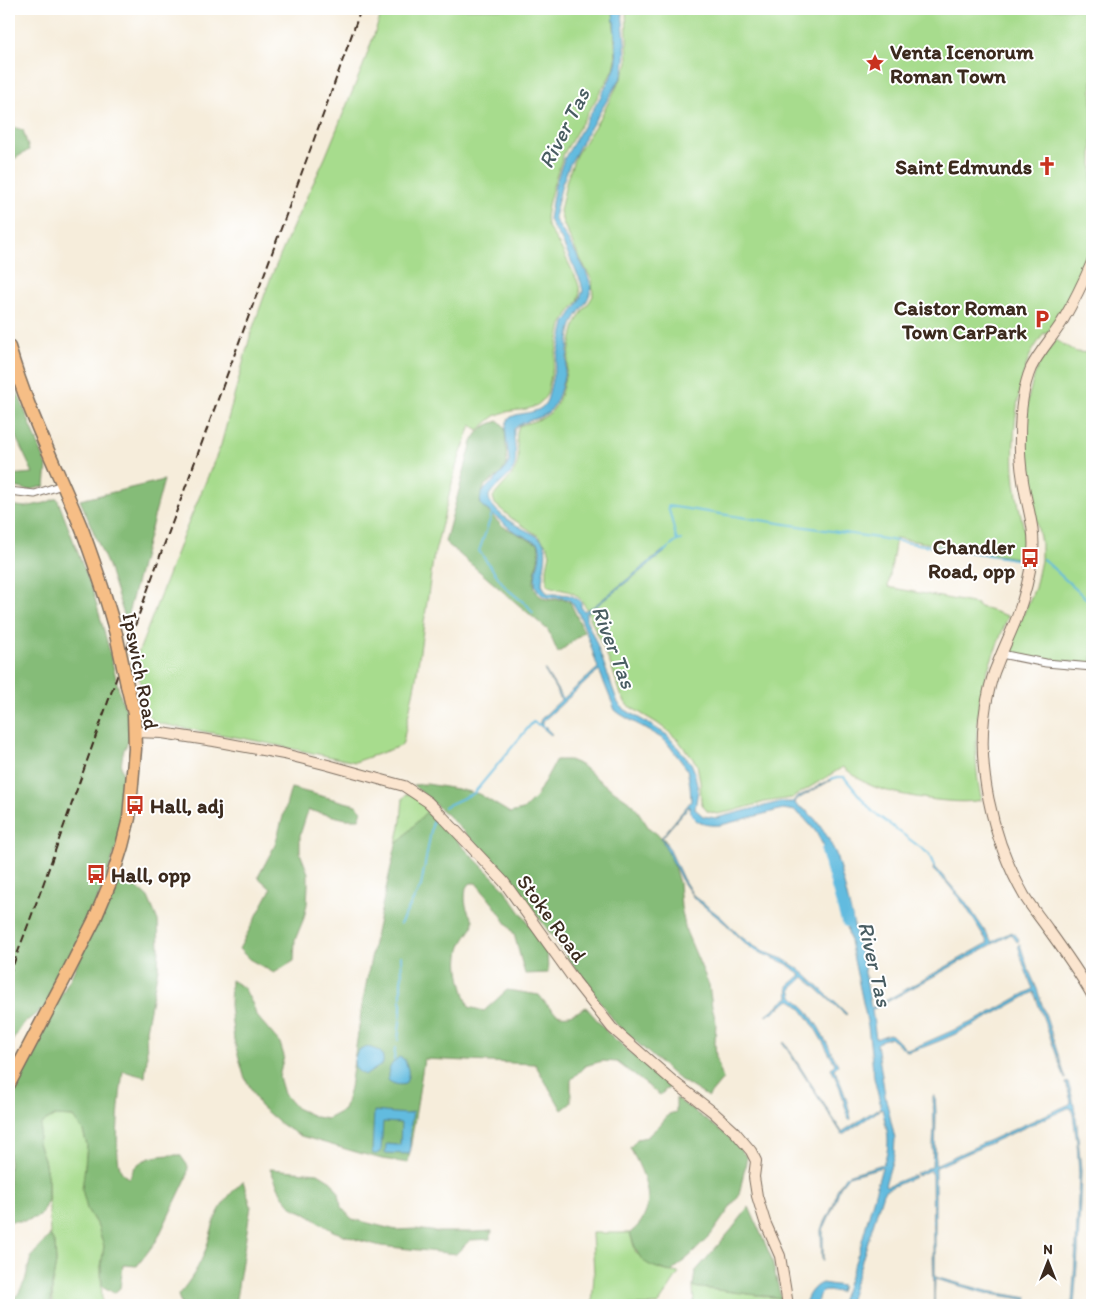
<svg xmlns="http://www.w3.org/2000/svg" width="1101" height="1314" viewBox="0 0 1101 1314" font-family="Itim,sans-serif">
	<rect width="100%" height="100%" fill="#fff"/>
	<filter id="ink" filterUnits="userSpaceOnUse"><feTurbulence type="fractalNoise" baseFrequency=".02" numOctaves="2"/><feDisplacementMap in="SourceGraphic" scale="10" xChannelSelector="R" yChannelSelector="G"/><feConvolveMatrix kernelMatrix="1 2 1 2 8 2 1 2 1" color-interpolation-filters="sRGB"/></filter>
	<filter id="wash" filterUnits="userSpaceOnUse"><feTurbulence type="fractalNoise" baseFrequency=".0096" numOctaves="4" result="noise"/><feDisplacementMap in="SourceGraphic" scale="20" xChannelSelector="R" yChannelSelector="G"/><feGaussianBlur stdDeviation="1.12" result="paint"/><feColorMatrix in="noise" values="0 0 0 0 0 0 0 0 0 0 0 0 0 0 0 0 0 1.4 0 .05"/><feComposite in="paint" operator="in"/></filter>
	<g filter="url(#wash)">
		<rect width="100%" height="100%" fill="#f6eddb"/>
		<path fill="#a7dc8d" stroke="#718356" d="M383,9H613L616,59L614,69L564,153L553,186L548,205L546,218L547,225L561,248L577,280L579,286L580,293L578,301L568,314L562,325L547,394C534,416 517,406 497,415C491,418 484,426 478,430L471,425L456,467L433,560L416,679L403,742L401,746L355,762L247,739L161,724L154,721L147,714L143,702L136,659L183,536L221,445L251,333L271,277L294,224L325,158L343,114L363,66Z
			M626,9H1092V252C1079,281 1065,308 1046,334L1044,333L1042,336C1037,344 1030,353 1027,363C1016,396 1012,438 1014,473C1016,502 1026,531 1029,560L896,538L888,587L977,604V606L1008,616C999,642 987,667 981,693C977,711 977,729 976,747C976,764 977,781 981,797L980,800C959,806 893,795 872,786C861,781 852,774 843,767L792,798L765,802L733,811L717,814L707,811L703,806L701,801L700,782L697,764L678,740L669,732L657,723L627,705L621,695L612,668L585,606C574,587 564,593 547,585V568L550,554L548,547L539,536L511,518L495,504L493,497C499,489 515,474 517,465C521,452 513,439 519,426C529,422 543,420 551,412C566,397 568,350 574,329C577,316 587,307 593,296L592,280L578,255L563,223L560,211L567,179L576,155L600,118L621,79L628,63Z
			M1056,340L1076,352L1092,353V664L1040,659L1009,652L1014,635L1035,588L1041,560V542L1028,485L1025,462V442L1028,399L1035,373L1040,362Z
			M407,794C417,794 424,805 431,812L425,814L396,845L401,821L403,798Z
			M55,1116L73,1117L83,1131L87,1145L85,1166L87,1209L98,1227L104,1246L101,1267L102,1305H53L52,1285L56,1263L55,1245L50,1235L48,1181L44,1159L38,1143L41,1124Z
			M592,1233H630L636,1253L662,1270L679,1273L658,1305H592L594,1274Z
			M693,1287L781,1298L782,1305H694Z"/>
		<path fill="#85bc78" stroke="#60734b" d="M9,126L23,130L29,150L9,162Z
			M9,371L47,466L45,486L29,490L9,486V475L33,473L9,423Z
			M499,421L503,425L505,428L507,464L500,475L485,485L482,493L480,503L502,526L538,544C544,560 521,590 546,599C551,601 557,599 562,599C564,600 568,601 570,602L584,632L558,653L548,630L445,542L472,442C479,429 484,425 499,421Z
			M164,480L126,621L108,566L80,500Z
			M57,498L93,592L108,645L120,695L128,714L130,738L123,752L121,767L126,785L123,818L117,845L106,878L89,921L45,1007L24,1023L9,1046V505L25,507L45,503Z
			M556,760H569L581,765L601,782L633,804L649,828L665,840L673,863L679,883L681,907L686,931L709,985L712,1007L716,1022L715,1043L716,1058L723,1079L708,1097L676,1077L617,1025L510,878L446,814L413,785L427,784L457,789L479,794L510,813L523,810L536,797Z
			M291,788L356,805L362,811L359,819H346L308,810L300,835V853L308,873V885L307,904L304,918L295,940L294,961L274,973L249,959L239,949L271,889L258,877L275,845Z
			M431,812L441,819L460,844L502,886L547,950L548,973L525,974L514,934L494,905L476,883H471L466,887C465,896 464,903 468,911C469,915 472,917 473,921C473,930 467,934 463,942C453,962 462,987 469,1007L484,1011L507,990L539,995C555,1015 561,1023 586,1007L608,1033L670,1086L660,1095L617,1062L602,1061L585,1066L571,1080V1103L562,1110L535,1064L424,1059L408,1163L382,1159L359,1153L301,1136L282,1125L260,1106L244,1076L234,1040L230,1005L231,980L244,988L253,1005L256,1015L280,1043L284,1056L279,1077L284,1094L296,1108L316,1117L327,1119L344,1110L350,1088L362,1006L375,937L396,845L425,813Z
			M127,879L148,897L158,921L159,948L158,968L146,1030L147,1058L145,1077L123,1071C120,1094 113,1151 121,1171C123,1174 127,1177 129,1179C131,1175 133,1168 137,1165C148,1155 166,1155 180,1155L188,1166L187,1177L157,1240L137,1266L123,1265L120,1288L114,1293L102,1286L101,1267L104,1246L98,1227L87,1209L82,1189L85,1166L87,1145L83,1131L73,1117L55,1116L41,1124L38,1143L44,1159L48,1181V1200L40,1216L25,1221H9V1092L72,975L115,880Z
			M676,1098L728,1136L747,1157L739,1195L710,1236L692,1254L671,1272C641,1264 640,1262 630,1233C661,1210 645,1175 630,1148L637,1139L647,1137L660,1125L669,1114L676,1112Z
			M270,1169L318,1173L331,1181L339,1193L341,1207L352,1219L396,1230L416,1229L438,1232H475L492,1231L490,1239L470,1240L456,1254L381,1246L358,1240L333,1231L303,1212L293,1208L282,1195Z
			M243,1181L251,1206L235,1305H181L178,1295C190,1282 200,1265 206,1249C209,1240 211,1231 214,1222C220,1206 230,1193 243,1181Z
			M749,1207L771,1257L781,1298L693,1287L695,1272L732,1229Z
			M50,1235L55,1245L56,1263L52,1285L51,1305H9V1297L17,1296L25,1281L31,1257Z"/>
		<path fill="#62bbdf" stroke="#4e727e" d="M613,9H622C623,30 629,55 622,76L584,138L569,166L562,184L555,213V220C563,232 591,275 591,287C590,303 577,311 572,325C569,333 569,343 568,351C566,368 562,393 553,407C544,421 524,418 514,429C513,440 518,457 514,468C511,477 490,490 489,496C488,507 510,522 518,526C526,531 539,535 544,543C549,552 542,574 542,585L547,593C562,596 569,591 581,602V607L584,611L594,606L664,550L665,552L595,607L586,613V619L596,642L618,703L624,709L667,735L691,763L694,770L698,790L695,809L703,816L716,818L780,802H793L795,799L833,778V779L796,800L795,804L808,812L815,819L827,836L836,854L845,888L864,967L871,1008L887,1000L988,943L966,907L947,883L933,870L934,866L967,904L992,942L1011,932C1015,934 1017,936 1019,941L1017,942L1013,936L1011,934L872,1010L876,1039L889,1034L892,1035L906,1049H911L981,1018L1033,989L1024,966L1018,945L1020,944L1027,966L1037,989L1066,1079H1065L1034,992C994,1014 953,1039 908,1052L890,1038L882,1040L877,1044L885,1095L895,1139L894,1155L885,1185L887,1186L914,1175L915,1177L885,1190L883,1193L848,1305H840L860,1248L882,1167L849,1176L847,1178L840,1187L834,1206L823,1230V1260H822L821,1230L833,1206L837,1190L845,1177L850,1174L883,1164C892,1143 887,1130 882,1109L879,1110V1108L881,1107L874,1078L868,1026L847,927L830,862L825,849L816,832L804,818L795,811L783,809L721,825C705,826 692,824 689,806L670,828L662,838L669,848L683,879L693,895L722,918L740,936L752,945L762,951L783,959L796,967L806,975L847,1014L846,1015L804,977L791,989L793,996L807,1010L819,1028L838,1065L834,1069C842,1085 848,1102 851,1119L849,1120L840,1088L831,1068L835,1064C826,1049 806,1006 790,1000L767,1016L766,1015L789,997L788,986L801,975L787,964L754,950L743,942L726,924L694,898L681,879L661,838L691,801L690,785L687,769L668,744L663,739L620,714L615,710L599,670L543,721V725L552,734L551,735L539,725L541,719L561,700L555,688L544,670H545L563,699L598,668C593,654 580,607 569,600C558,594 546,604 537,589C530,577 544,558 539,544L512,530L482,506C476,493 488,487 496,479C501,474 506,468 509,462C509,452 503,431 507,422C511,410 536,417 545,404C547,401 548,397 549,393L565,323L578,303L583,291L581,282L561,239L552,226L549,219L555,185L564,159L601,96L614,71L617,60Z
			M784,1042L842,1132L877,1109L878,1111L844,1134H842L783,1043Z
			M368,1047C380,1051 384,1051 383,1064L366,1075C352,1071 351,1060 359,1050Z
			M399,1057L404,1059C409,1068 410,1076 405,1084C400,1086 392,1084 388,1080C387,1070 391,1063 399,1057Z
			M1068,1082L1073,1100L1077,1125L1081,1171L1078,1252L1074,1305H1056L1036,1301V1300L1055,1304L1072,1303L1076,1247L1079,1174L1077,1143L1073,1114L1071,1108H1068L935,1168V1277L987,1291L1028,1298V1300L986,1293L935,1279L934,1305L932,1175L930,1170L917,1176L916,1174L932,1166L934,1126L933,1096H935L936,1112L935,1165L1070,1104L1071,1101L1066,1083Z
			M374,1111L406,1114L413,1112L410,1130V1154L385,1153L386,1144L398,1145L400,1144L401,1123L383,1122L381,1152L377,1154H373L372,1151Z
			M822,1283L842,1286L840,1292C828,1291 816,1288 818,1305H805C806,1297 813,1286 822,1283Z"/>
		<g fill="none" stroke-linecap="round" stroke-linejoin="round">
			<path stroke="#62bbdf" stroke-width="2" d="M492,514L479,551L506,588L528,606L533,613
				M677,541L668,506L1028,561
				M663,552L677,541L681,540
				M1043,559L1092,604
				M831,779L838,777H844L872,811L929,854L934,866
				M444,807L474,793L533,722L539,725
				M400,924L421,886L433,820
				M398,1040L401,1013V981L402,976L401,956
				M394,1060L395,1048"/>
			<path stroke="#62bbdf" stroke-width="12" d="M827,851L847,921"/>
		</g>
	</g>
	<g filter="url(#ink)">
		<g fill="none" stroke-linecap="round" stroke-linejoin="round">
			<g stroke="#7c6e60" stroke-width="9">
				<path id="street" d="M9,491L35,494L62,485
					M1001,654L1046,663L1092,667"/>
			</g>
			<g stroke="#7c6e60" stroke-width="12">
				<path id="secondary" d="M1092,262C1083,283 1073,303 1062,322C1052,338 1039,352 1031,368C1022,389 1020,416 1020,438C1019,458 1022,478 1026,497C1030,515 1035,534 1033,552C1030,575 1025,595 1017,617C1011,633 1003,649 997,665C993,674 990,685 988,695C973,760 992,840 1025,897C1032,908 1041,919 1048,929C1064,951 1079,972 1092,995
					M135,732L162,733L214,741L284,754L328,765L404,786L428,802L443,817L504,882L575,981L612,1028L674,1082L713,1112L735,1132L751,1151L756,1161L754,1177L757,1196L765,1222L780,1256L788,1305"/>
			</g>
			<g stroke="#7c6e60" stroke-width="15">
				<path id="highway" d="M9,347C27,411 58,470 83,532C95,565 107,599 116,634
					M9,1084L67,974L94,921L112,878L122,846L129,818L135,749L134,714L127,685"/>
			</g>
			<use href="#street" stroke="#fff" stroke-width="7"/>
			<use href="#secondary" stroke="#fbe5cf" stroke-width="10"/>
			<use href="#highway" stroke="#f6be86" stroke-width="12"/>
			<path stroke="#3b2a1e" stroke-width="2" stroke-dasharray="8 4" stroke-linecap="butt" d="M9,976L44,882L153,575L323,115L361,9"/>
			<g stroke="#7c6e60" stroke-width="15" stroke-linecap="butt">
				<path id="highway-bridge" d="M116,634L127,685"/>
			</g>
			<use href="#highway-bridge" stroke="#f6be86" stroke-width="12"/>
		</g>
	</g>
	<defs>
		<g id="sight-bare" transform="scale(1.5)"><path d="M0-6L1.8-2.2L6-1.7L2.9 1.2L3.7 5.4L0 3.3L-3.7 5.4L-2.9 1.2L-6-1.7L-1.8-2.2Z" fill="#c8321e" stroke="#fff" stroke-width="2.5" paint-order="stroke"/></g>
		<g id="church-bare" transform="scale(1.5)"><path d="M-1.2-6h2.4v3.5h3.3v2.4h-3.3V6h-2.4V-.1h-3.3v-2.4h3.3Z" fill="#c8321e" stroke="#fff" stroke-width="2.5" paint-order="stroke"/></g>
		<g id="parking-bare" transform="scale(1.5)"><path d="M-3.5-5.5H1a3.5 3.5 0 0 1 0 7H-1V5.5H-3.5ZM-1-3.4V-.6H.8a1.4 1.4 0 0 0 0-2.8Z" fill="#c8321e" stroke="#fff" stroke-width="2.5" paint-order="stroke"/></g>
		<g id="bus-bare" transform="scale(1.5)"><path d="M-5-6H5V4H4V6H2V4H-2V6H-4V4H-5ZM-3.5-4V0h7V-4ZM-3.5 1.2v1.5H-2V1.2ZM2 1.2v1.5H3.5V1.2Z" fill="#c8321e" stroke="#fff" stroke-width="2.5" paint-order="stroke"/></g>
	</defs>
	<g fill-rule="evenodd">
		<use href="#sight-bare" x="875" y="63"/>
		<use href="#church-bare" x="1047" y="166"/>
		<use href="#parking-bare" x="1042" y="319"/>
		<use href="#bus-bare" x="1030" y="558"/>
		<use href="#bus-bare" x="135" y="805"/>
		<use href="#bus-bare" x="96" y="874"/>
	</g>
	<g text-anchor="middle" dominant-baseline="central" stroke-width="4" stroke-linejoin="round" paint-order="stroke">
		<g font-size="21" font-weight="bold" fill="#3b2a1e" stroke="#fff" text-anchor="start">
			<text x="890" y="51">Venta Icenorum<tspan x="890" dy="24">Roman Town</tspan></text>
			<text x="1032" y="166" text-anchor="end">Saint Edmunds</text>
			<text x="1027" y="307" text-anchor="end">Caistor Roman<tspan x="1027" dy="24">Town CarPark</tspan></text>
			<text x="1015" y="546" text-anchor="end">Chandler<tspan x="1015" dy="24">Road, opp</tspan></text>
			<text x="150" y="805">Hall, adj</text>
			<text x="111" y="874">Hall, opp</text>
		</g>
		<g font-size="21" fill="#3b2a1e" stroke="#fff">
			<text transform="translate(141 671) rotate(79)">Ipswich Road</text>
			<text transform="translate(552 918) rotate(54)">Stoke Road</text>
		</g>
		<g font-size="22" font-style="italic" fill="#495d62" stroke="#fff">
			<text transform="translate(564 128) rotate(-63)">River Tas</text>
			<text transform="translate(614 647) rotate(69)">River Tas</text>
			<text transform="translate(875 964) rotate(77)">River Tas</text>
		</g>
	</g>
	<rect width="1101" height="1314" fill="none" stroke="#fff" stroke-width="30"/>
	<g transform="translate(1048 1262)" stroke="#ffffff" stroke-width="4" paint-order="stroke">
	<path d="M0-4L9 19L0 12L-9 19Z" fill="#3b2a1e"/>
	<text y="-8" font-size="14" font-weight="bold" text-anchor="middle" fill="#3b2a1e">N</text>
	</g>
</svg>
